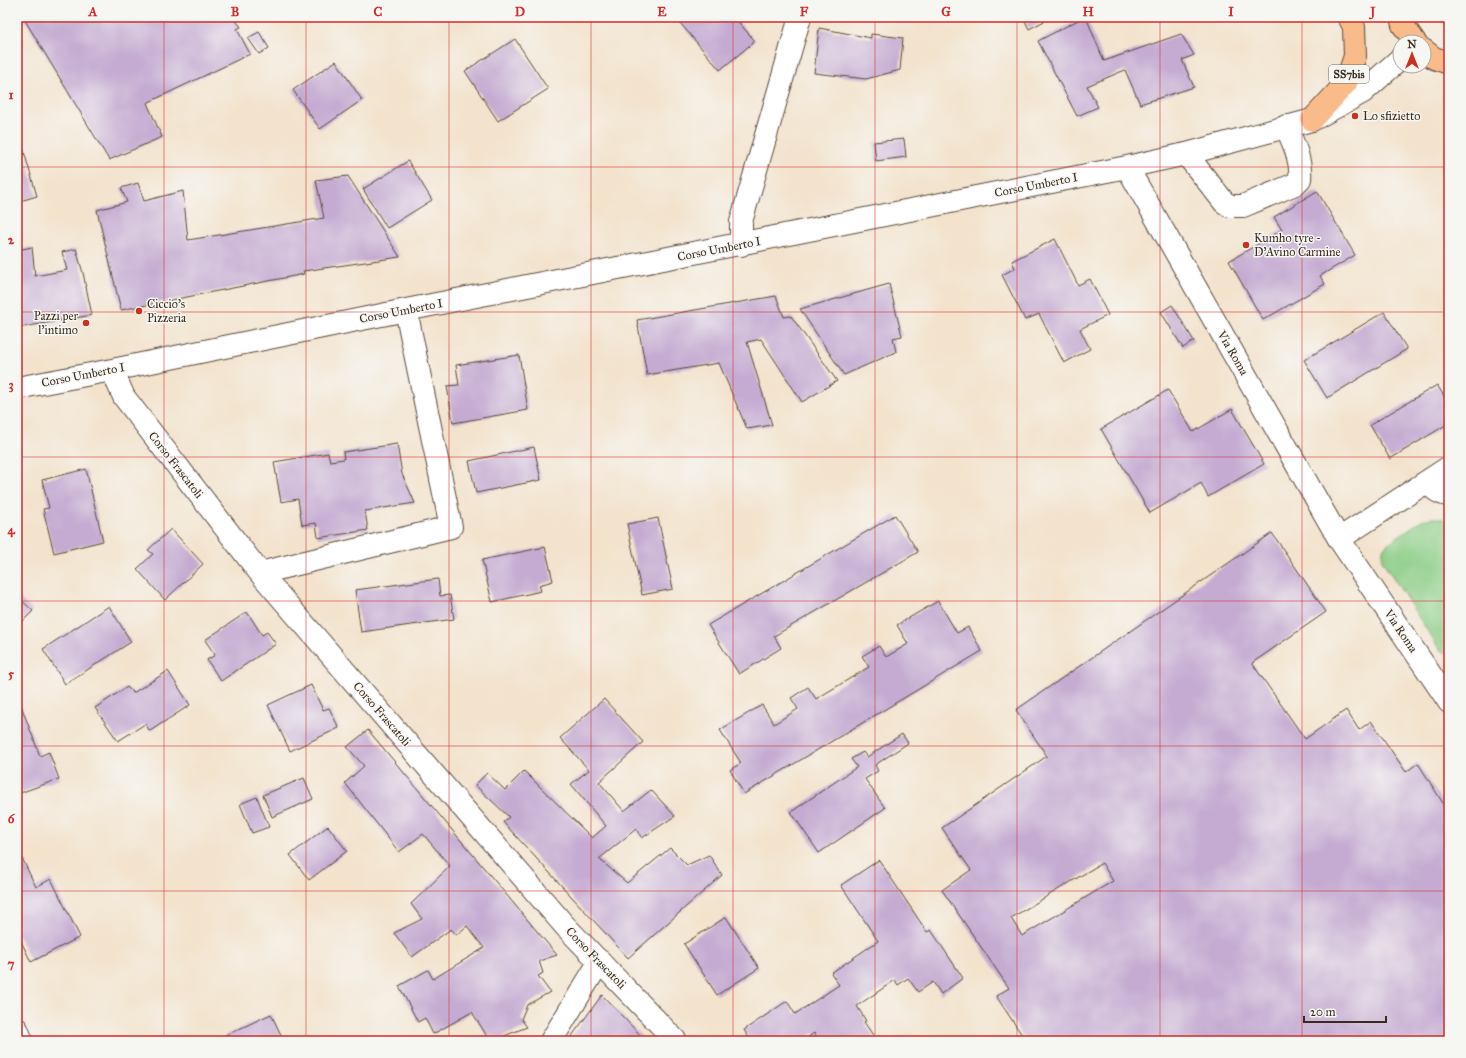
<svg xmlns="http://www.w3.org/2000/svg" width="1466" height="1058" viewBox="0 0 1466 1058" font-family="'IM FELL Great Primer',serif">
	<rect width="100%" height="100%" fill="#f6f6f2"/>
	<filter id="ink" filterUnits="userSpaceOnUse"><feTurbulence type="fractalNoise" baseFrequency=".025" numOctaves="2"/><feDisplacementMap in="SourceGraphic" scale="8" xChannelSelector="R" yChannelSelector="G"/><feConvolveMatrix kernelMatrix="1 2 1 2 8 2 1 2 1" color-interpolation-filters="sRGB"/></filter>
	<filter id="wash" filterUnits="userSpaceOnUse"><feTurbulence type="fractalNoise" baseFrequency=".012" numOctaves="4" result="noise"/><feDisplacementMap in="SourceGraphic" scale="16" xChannelSelector="R" yChannelSelector="G"/><feGaussianBlur stdDeviation="0.9" result="paint"/><feColorMatrix in="noise" values="0 0 0 0 0 0 0 0 0 0 0 0 0 0 0 0 0 1.4 0 .05"/><feComposite in="paint" operator="in"/></filter>
	<g filter="url(#wash)">
		<rect width="100%" height="100%" fill="#f3e3cd"/>
		<path fill="#89cc84" stroke="#627b51" d="M1431,518C1439,518 1445,517 1449,525V650L1448,652H1443L1439,649L1382,560L1383,549L1387,544L1422,520Z"/>
		<g id="blocks">
			<path fill="#c5abd2" fill-rule="evenodd" d="M23,17H233L241,27L237,29L250,54L147,103L162,137L109,160Z
				M675,17H734L755,41L720,70Z
				M1023,17H1052L1029,29Z
				M1084,17H1086L1104,61L1181,34L1194,55L1182,60L1194,87L1140,104L1125,70L1087,86L1098,107L1077,116L1038,41Z
				M819,28L871,38V34L903,38L900,70L866,79L814,73Z
				M259,32L269,48L259,54L248,38Z
				M515,39L548,89L498,121L465,71Z
				M336,61L362,100L320,129L293,90Z
				M17,128L37,196L17,202Z
				M904,139L906,157L876,161L874,142Z
				M408,161L432,200L387,228L363,189Z
				M348,176L400,257L303,271L304,274L121,310L97,210L127,202L121,188L138,183L144,201L183,191L188,240L324,218L316,180Z
				M1317,191L1355,255L1320,276L1325,284L1263,320L1229,261L1282,230L1274,217Z
				M1055,239L1078,285L1090,279L1108,315L1080,329L1090,349L1064,363L1039,314L1025,320L1002,275L1015,268L1012,261Z
				M32,247L35,276L67,270L62,252L76,249L83,273L92,315L17,328V250Z
				M889,284L902,336L893,338L896,352L844,375L800,309Z
				M776,296L784,317L791,316L837,381L802,402L761,339L747,342L772,425L747,429L719,363L647,375L637,320Z
				M1172,305L1194,341L1183,348L1161,312Z
				M1384,312L1407,349L1327,398L1304,360Z
				M519,355L528,410L453,423L447,386L459,385L456,365Z
				M1437,385L1449,404V423L1390,459L1370,425Z
				M1168,390L1193,432L1232,409L1264,464L1208,497L1201,483L1150,513L1101,429Z
				M397,444L402,474L415,503L365,511L368,530L318,538L316,523L302,525L298,499L281,502L274,462L328,453L330,461L344,459L343,452Z
				M534,447L541,480L476,493L469,461Z
				M86,469L103,541L54,553L43,509L49,508L42,480Z
				M895,515L918,552L774,636L781,648L739,674L708,625Z
				M658,518L673,589L642,595L627,524Z
				M171,529L203,564L165,600L137,569L153,554L148,550Z
				M1272,533L1326,612L1252,663L1305,739L1346,710L1359,730L1371,721L1406,772L1418,763L1449,813V1041H1026L996,996L1009,988L942,890L971,870L942,828L1047,756L1016,710ZM1102,863L1113,881L1022,936L1011,918Z
				M545,547L553,581L539,585L541,591L492,602L482,560Z
				M438,579L440,596L450,595L454,619L361,632L355,590Z
				M17,596L33,611L17,627Z
				M938,601L957,633L968,627L982,651L744,794L730,770L741,763L720,730L762,705L774,724L798,709L791,698L808,687L816,699L869,667L862,656L879,646L886,657L908,644L897,625Z
				M109,606L131,642L65,684L43,649Z
				M247,612L262,635L267,632L276,644L221,681L207,660L215,655L205,640Z
				M168,671L190,705L150,731L145,724L118,741L95,708L127,687L133,693Z
				M311,685L323,710L329,708L339,728L290,751L268,705Z
				M17,695L40,756L49,752L59,779L17,794Z
				M604,699L643,742L599,782L624,811L651,790L675,816L642,838L636,829L599,859L627,883L670,848L687,865L709,855L722,875L628,958L503,822L509,817L475,785L487,773L505,790L524,771L592,838L606,826L571,784L589,770L560,738Z
				M368,730L557,955L539,961L543,973L538,976L550,992L527,1005L521,1019L527,1027L504,1036L506,1041H490L472,1012L433,1034L425,1018L418,1022L399,986L428,970L433,979L484,948L467,926L456,935L451,929L412,957L394,933L422,919L411,904L450,866L423,834L399,852L345,783L364,766L347,747Z
				M902,734L908,743L875,765L878,771L865,779L885,808L819,853L791,812L857,767L851,759L863,752L867,757Z
				M304,778L313,799L272,817L263,795Z
				M257,797L269,827L252,833L240,804Z
				M328,826L347,851L309,880L290,855Z
				M18,850L36,887L51,879L80,937L31,962L17,933V851Z
				M879,860L927,932L931,930L963,978L941,994L933,982L918,992L908,978L898,985L895,980L857,1006L866,1021L864,1022L877,1041H819L814,1033L803,1041H751L744,1030L787,1001L795,1014L839,985L831,973L878,941L841,885Z
				M726,917L759,968L717,995L684,944Z
				M602,995L646,1041L569,1040Z
				M271,1014L284,1041H226L224,1036Z"/>
		</g>
	</g>
	<g filter="url(#ink)">
		<use href="#blocks" fill-opacity="0" stroke="#574638" stroke-width="1"/>
		<g fill="none" stroke-linecap="round" stroke-linejoin="round">
			<g stroke="#574638" stroke-width="24">
				<path id="minor" d="M1186,154L1224,202L1230,206H1243L1295,184L1300,179C1302,160 1293,143 1286,126
					M1127,167L1339,539L1449,702
					M741,245V222L800,17
					M112,370L124,397L260,573L566,927L676,1041
					M17,388L112,370L406,310L1127,167L1186,154L1312,120L1363,92L1400,59
					M1426,482C1434,489 1439,494 1449,495
					M1339,539L1449,467
					M260,573L451,527L406,310
					M17,1029L22,1041
					M551,1041L600,961"/>
			</g>
			<g stroke="#574638" stroke-width="24">
				<path id="major" d="M1401,17L1403,25L1415,42
					M1424,50L1434,58L1449,63
					M1312,120L1346,83L1355,56L1354,27L1349,17"/>
			</g>
			<use href="#minor" stroke="#fff" stroke-width="22"/>
			<use href="#major" stroke="#fabb8b" stroke-width="22"/>
		</g>
	</g>
	<path fill="none" stroke="#d62828" stroke-width="1" stroke-opacity="0.55" d="M164,17V1041M306,17V1041M449,17V1041M591,17V1041M733,17V1041M875,17V1041M1017,17V1041M1160,17V1041M1302,17V1041M17,167H1449M17,312H1449M17,457H1449M17,601H1449M17,746H1449M17,891H1449"/>
	<g fill="#c8321e" stroke="#f6f6f2" stroke-width="1.5">
		<circle cx="1355" cy="116" r="4"/>
		<circle cx="1246" cy="245" r="4"/>
		<circle cx="139" cy="311" r="4"/>
		<circle cx="86" cy="323" r="4"/>
	</g>
	<g text-anchor="middle" dominant-baseline="central" stroke-width="3" stroke-linejoin="round" paint-order="stroke">
		<rect fill="#f6f6f2" stroke="#73675e" stroke-width="1" x="1329" y="65" width="40" height="18" rx="3"/>
		<g font-size="11" font-weight="bold" fill="#3b2a1e">
			<text x="1349" y="74">SS7bis</text>
		</g>
		<g font-size="12" fill="#3b2a1e" stroke="#f6f6f2" text-anchor="start">
			<text x="1363" y="116">Lo sfizietto</text>
			<text x="1254" y="238">Kumho tyre -<tspan x="1254" dy="14">D'Avino Carmine</tspan></text>
			<text x="147" y="304">Ciccio's<tspan x="147" dy="14">Pizzeria</tspan></text>
			<text x="78" y="316" text-anchor="end">Pazzi per<tspan x="78" dy="14">l'intimo</tspan></text>
		</g>
		<g font-size="12" fill="#3b2a1e" stroke="#f6f6f2">
			<text transform="translate(1036 185) rotate(-11)">Corso Umberto I</text>
			<text transform="translate(719 249) rotate(-11)">Corso Umberto I</text>
			<text transform="translate(401 311) rotate(-11)">Corso Umberto I</text>
			<text transform="translate(1233 353) rotate(60)">Via Roma</text>
			<text transform="translate(83 375) rotate(-11)">Corso Umberto I</text>
			<text transform="translate(176 465) rotate(52)">Corso Frascatoli</text>
			<text transform="translate(1401 631) rotate(56)">Via Roma</text>
			<text transform="translate(382 714) rotate(49)">Corso Frascatoli</text>
			<text transform="translate(596 958) rotate(46)">Corso Frascatoli</text>
		</g>
	</g>
	<rect width="1466" height="1058" fill="none" stroke="#f6f6f2" stroke-width="44"/>
	<g transform="translate(1412 54)"><circle r="19" fill="#f6f6f2" stroke="#aba49d"/>
	<path d="M0-3L7 15L0 10L-7 15Z" fill="#c8321e"/>
	<text y="-6" font-size="11" font-weight="bold" text-anchor="middle" fill="#3b2a1e">N</text>
	</g>
	<path d="M1304 1016v6h82v-6" fill="none" stroke="#3b2a1e" stroke-width="2"/>
	<text x="1310" y="1016" font-size="12" fill="#3b2a1e" stroke="#f6f6f2" stroke-width="3" paint-order="stroke">20 m</text>
	<rect x="22" y="22" width="1422" height="1014" fill="none" stroke="#d62828" stroke-width="1.5"/>
	<g font-size="13" text-anchor="middle" font-weight="bold" fill="#d62828">
		<text x="93" y="16">A</text>
		<text x="235" y="16">B</text>
		<text x="378" y="16">C</text>
		<text x="520" y="16">D</text>
		<text x="662" y="16">E</text>
		<text x="804" y="16">F</text>
		<text x="946" y="16">G</text>
		<text x="1088" y="16">H</text>
		<text x="1231" y="16">I</text>
		<text x="1373" y="16">J</text>
		<text x="11" y="99">1</text>
		<text x="11" y="244">2</text>
		<text x="11" y="389">3</text>
		<text x="11" y="534">4</text>
		<text x="11" y="678">5</text>
		<text x="11" y="823">6</text>
		<text x="11" y="968">7</text>
	</g>
</svg>
